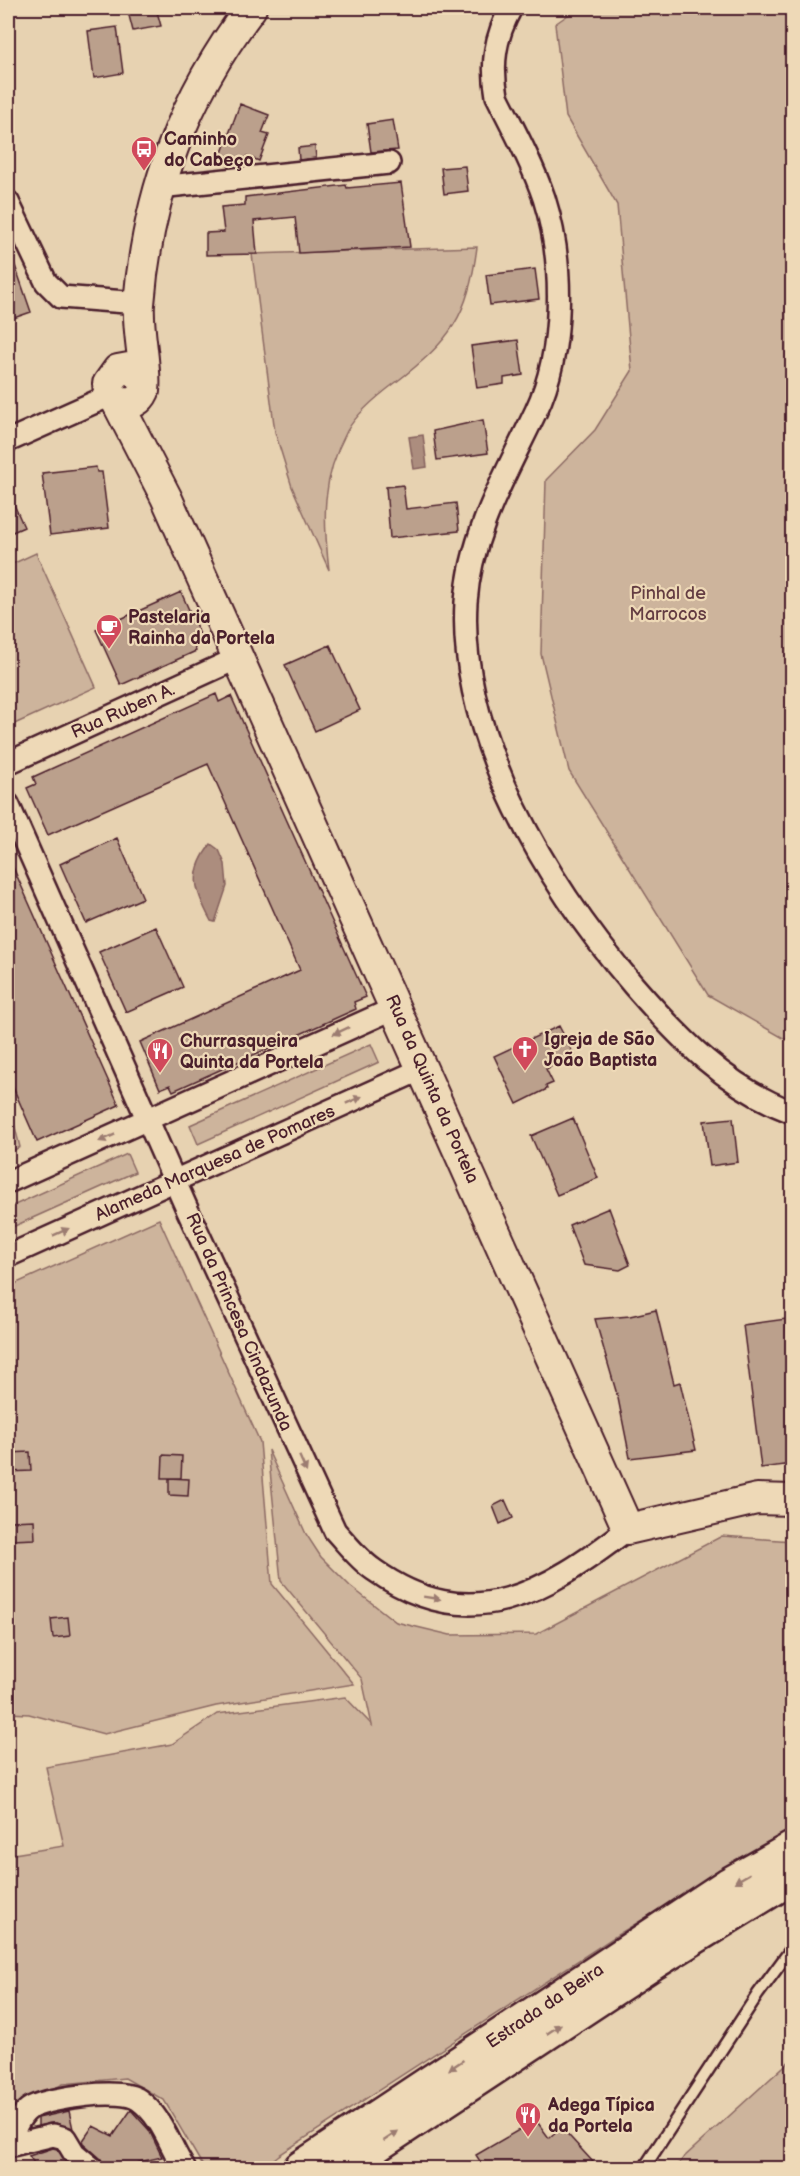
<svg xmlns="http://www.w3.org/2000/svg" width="800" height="2176" viewBox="0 0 800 2176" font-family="'Balsamiq Sans',sans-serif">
	<rect width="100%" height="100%" fill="#e7d2b1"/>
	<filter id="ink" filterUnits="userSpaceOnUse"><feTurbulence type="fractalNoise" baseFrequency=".0167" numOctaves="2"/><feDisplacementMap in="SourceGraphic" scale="12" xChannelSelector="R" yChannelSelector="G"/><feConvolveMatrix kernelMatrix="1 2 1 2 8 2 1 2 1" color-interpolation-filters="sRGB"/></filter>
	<g filter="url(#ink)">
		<path fill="#cdb49c" stroke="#8c6a64" stroke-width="1.5" d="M578,8H792V1043L708,995L569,771L541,654L546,480L595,430L632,371L617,205L566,117L555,24Z
			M477,247C468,317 451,340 395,383C379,395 357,413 347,431C321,480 323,517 329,570L292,487L275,432L252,254Z
			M36,553L96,687L10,726L8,566Z
			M371,1044L379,1062L198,1144L190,1125Z
			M8,1100L20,1147L8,1153Z
			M127,1154L135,1172L8,1229V1208Z
			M159,1219L260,1442L272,1584L354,1684L216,1706L104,1734L29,1714L8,1713V1287Z
			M268,1450L306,1534L321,1557L350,1586L396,1622L450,1635L536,1634L722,1536L792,1541V1829L619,1934L279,2155L263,2168H204L164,2100L125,2078L63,2084L8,2112V1855L64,1846L46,1767L172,1744L217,1714L345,1697L372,1725L362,1679L281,1581Z
			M792,2059V2168H676L683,2158Z"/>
		<path fill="#ac8d7e" stroke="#85615d" stroke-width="1.5" d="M423,435L427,467L414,469L409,437Z
			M211,844L219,850L225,864L227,886L215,922L211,921C195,891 188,873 211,844Z"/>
		<path fill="#bba08c" stroke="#4a1f2b" stroke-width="1.5" d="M127,8H156L161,26L133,31Z
			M117,27L123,73L94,78L88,31Z
			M240,104L269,115L262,133L269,135L259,161L247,156L244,164L220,158Z
			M393,120L398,150L371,152L367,124Z
			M315,146L316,158L299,160L298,148Z
			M465,166L468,191L444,194L441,168Z
			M401,183L410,247L299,253L295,217L254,221L257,254L206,255V233L224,232L221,207L245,205V197L346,185L347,188Z
			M8,251H10L31,312L8,320Z
			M535,269L539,299L490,305L486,275Z
			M518,340L523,375L504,378V384L477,388L471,346Z
			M483,420L488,453L437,460L433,431Z
			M96,467L97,472H102L109,528L50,535L42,473Z
			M403,485L406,509L456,503L459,531L390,538L386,487Z
			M8,491L24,527L8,534Z
			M181,592L202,639L193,644L196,651L121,685L96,630Z
			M330,645L360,710L315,731L285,665Z
			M216,694L219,702L231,696L366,997L354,1002L356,1009L173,1091L170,1085L160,1089L140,1042L300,970L208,764L48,835L27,788L36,784L33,777Z
			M117,838L143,898L86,923L60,864Z
			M8,856L119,1105L37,1142L8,1076Z
			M156,927L183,987L126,1012L99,952Z
			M559,1026L574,1055L546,1069L553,1083L546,1086L547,1089L517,1104L494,1056Z
			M573,1118L598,1178L557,1195L531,1136Z
			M733,1118L738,1162L710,1166L704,1121Z
			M609,1208L630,1265L620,1270L584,1265L569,1225Z
			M656,1310L674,1384L680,1382L696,1450L630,1458L618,1398L595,1319L630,1316Z
			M786,1319L792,1370V1464L761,1468L743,1325Z
			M30,1452L31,1471L8,1472V1453Z
			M163,1455L182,1456L181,1478H162Z
			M169,1478L189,1479L188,1496L169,1495Z
			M505,1500L513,1518L500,1524L493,1506Z
			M34,1520L35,1539L12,1540L11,1521Z
			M68,1617L70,1636L53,1638L51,1619Z
			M131,2110L149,2130L162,2157L139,2162L150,2169H104L101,2159L82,2142L93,2126L113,2136Z
			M69,2111L73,2129L56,2123L38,2126V2118Z
			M538,2123L549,2138L561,2127L593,2162L586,2169H579L574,2164L569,2167L550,2163L545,2169H485L476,2155L529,2124L531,2128Z
			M53,2148L57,2149L73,2169H38L29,2156Z"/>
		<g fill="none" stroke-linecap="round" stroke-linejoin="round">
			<g stroke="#4a1f2b" stroke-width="15">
				<path id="lane" d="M644,2168L758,1994L792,1948"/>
			</g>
			<g stroke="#4a1f2b" stroke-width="26">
				<path id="street" d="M511,8C495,37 491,64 497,96C514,130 532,163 544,198C564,261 565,350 536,411C507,473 471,531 466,602C458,738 549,887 634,986C680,1039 726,1087 792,1112
					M159,187L389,163
					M8,202L46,282L61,297L139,303
					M8,441L111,395
					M8,763L238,658
					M8,804L187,1209L335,1531C347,1544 359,1560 374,1570C471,1639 546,1592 628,1529
					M8,1182L395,1008
					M8,1256L422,1069
					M8,2145C13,2133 19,2114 32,2107C52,2098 121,2087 139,2100C163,2118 169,2145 184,2168
					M8,2146L53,2135L65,2138L74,2153L92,2168"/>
			</g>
			<g stroke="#4a1f2b" stroke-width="34">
				<path id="secondary" d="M143,377L129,368L118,370L108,384C110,406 135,411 144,391C147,367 137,331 139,304C148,192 183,98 251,8
					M117,402L166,497L628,1529L757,1499L792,1500"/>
			</g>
			<g stroke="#4a1f2b" stroke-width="38">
				<path id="primary" d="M301,2168L728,1885L792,1849
					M342,2168L654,1962L792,1877"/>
			</g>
			<use href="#lane" stroke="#eed9b7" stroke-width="10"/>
			<use href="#street" stroke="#eed9b7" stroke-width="21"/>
			<use href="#secondary" stroke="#eed9b7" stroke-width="30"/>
			<use href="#primary" stroke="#eed9b7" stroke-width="33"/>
		</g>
		<defs><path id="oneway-solid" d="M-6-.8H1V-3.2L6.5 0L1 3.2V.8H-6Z" transform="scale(1.5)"/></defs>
		<g fill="#9c7c71">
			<use href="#oneway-solid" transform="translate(341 1031) rotate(155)"/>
			<use href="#oneway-solid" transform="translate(354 1100) rotate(-24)"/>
			<use href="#oneway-solid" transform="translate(107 1138) rotate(156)"/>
			<use href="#oneway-solid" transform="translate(61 1232) rotate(-24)"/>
			<use href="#oneway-solid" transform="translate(303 1464) rotate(66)"/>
			<use href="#oneway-solid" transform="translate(432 1598) rotate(9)"/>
			<use href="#oneway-solid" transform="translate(742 1878) rotate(150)"/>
			<use href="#oneway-solid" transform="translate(554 2029) rotate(-34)"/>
			<use href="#oneway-solid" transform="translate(456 2065) rotate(146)"/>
			<use href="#oneway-solid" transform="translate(391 2136) rotate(-34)"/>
		</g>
	</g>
	<defs>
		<g id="bus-pin" transform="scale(1.35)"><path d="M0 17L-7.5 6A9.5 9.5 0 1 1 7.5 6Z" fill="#d1495b" stroke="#eed9b7"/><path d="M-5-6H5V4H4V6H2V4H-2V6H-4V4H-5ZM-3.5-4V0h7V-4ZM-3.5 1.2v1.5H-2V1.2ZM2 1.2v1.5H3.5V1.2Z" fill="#fff"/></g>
		<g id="cafe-pin" transform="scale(1.35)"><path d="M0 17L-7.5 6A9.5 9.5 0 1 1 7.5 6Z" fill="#d1495b" stroke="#eed9b7"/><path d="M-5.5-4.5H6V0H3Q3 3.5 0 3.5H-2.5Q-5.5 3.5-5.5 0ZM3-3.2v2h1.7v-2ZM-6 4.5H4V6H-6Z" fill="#fff"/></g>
		<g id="church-pin" transform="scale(1.35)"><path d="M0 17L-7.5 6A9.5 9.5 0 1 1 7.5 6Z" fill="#d1495b" stroke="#eed9b7"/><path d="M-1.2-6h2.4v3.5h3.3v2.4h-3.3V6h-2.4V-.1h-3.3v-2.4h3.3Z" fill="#fff"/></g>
		<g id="restaurant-pin" transform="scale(1.35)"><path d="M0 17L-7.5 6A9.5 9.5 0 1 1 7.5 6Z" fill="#d1495b" stroke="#eed9b7"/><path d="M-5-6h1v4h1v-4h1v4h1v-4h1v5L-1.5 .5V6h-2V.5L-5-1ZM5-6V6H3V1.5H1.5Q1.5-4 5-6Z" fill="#fff"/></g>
	</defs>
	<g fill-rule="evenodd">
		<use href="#bus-pin" x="144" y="149"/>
		<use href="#cafe-pin" x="109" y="627"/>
		<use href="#church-pin" x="525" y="1049"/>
		<use href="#restaurant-pin" x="160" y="1051"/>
		<use href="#restaurant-pin" x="528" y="2115"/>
	</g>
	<g text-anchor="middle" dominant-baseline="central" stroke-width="4.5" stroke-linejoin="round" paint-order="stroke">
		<g font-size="18" font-weight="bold" fill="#4a1f2b" stroke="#eed9b7" text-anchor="start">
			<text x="164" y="139">Caminho<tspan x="164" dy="21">do Cabeço</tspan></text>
			<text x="128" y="617">Pastelaria<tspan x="128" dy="21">Rainha da Portela</tspan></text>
			<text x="544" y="1039">Igreja de São<tspan x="544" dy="21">João Baptista</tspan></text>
			<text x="180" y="1041">Churrasqueira<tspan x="180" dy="21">Quinta da Portela</tspan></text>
			<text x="548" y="2105">Adega Típica<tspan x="548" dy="21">da Portela</tspan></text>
		</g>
		<g font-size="18" fill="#643d42" stroke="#eed9b7">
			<text x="668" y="593">Pinhal de<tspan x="668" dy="21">Marrocos</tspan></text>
		</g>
		<g font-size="18" fill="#4a1f2b" stroke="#eed9b7">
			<text transform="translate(123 711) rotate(-24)">Rua Ruben A.</text>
			<text transform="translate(432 1089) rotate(66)">Rua da Quinta da Portela</text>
			<text transform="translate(215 1163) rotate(-24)">Alameda Marquesa de Pomares</text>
			<text transform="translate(239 1322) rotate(66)">Rua da Princesa Cindazunda</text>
			<text transform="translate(545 2006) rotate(-34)">Estrada da Beira</text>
		</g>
	</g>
	<rect width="800" height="2176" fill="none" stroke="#eed9b7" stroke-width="30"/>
	<rect x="15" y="15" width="770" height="2146" fill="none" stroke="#4a1f2b" stroke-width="2" filter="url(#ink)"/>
</svg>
